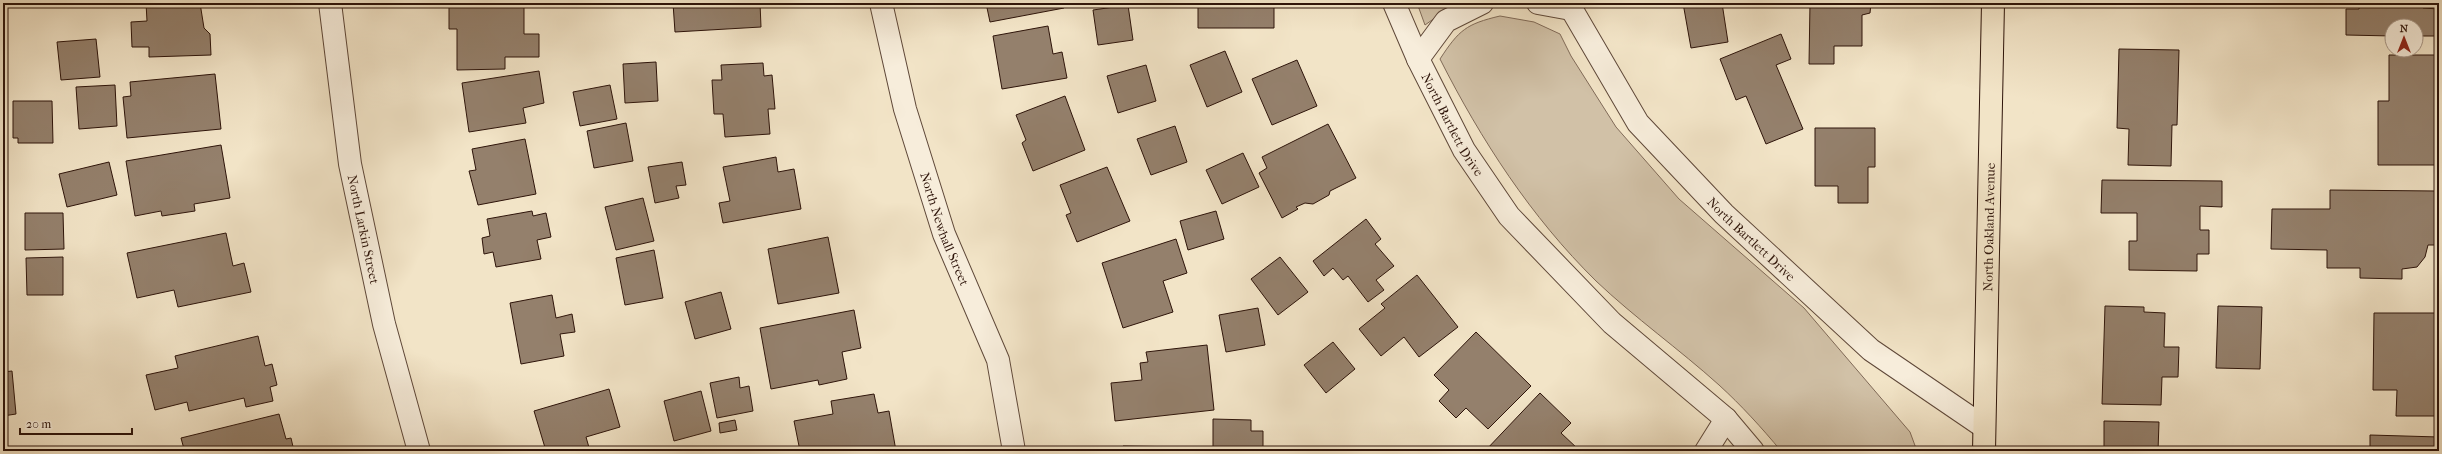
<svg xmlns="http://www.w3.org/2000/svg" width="2442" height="454" viewBox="0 0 2442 454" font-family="'IM FELL French Canon',serif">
	<rect width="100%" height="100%" fill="#f2e4c7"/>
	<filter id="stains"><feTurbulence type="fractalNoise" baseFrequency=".005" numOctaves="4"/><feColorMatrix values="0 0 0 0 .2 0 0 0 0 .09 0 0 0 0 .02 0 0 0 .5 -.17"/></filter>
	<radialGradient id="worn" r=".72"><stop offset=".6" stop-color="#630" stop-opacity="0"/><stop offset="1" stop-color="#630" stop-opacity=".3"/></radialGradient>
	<path fill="#d1c1a7" stroke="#806a58" d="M1417,3H1456L1425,25Z
		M1500,16L1534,22L1560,34L1571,56L1616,127L1679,199L1804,308L1910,432L1917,451H1781C1762,428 1741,405 1719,385C1679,349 1635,318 1596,281C1531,217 1481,140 1440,59C1459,30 1466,24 1500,16Z"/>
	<path fill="#94806c" stroke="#2e140a" d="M146,3H200L204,28L210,34L211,55L149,57V47H132L131,22L147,21Z
		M449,3H524V34H539V57H505V69L457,70V29H449Z
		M673,3H760L761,27L675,32Z
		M986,3H1063L1064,8L990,22Z
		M1198,3H1274V28H1198Z
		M1683,3H1722L1728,42L1691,48Z
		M1810,3H1876H1871L1870,13L1862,15V46H1834V64H1809Z
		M2359,3H2424L2423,8L2439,9V36H2416V26H2392V36L2346,35V9H2359Z
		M1128,5L1133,40L1098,45L1093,10Z
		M1048,26L1053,54L1062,52L1067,78L1002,89L993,36Z
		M1781,34L1791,59L1776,65L1803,129L1766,144L1746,96L1736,100L1720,59Z
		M96,39L100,77L61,80L57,42Z
		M2119,49L2179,50L2177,125H2172L2171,166L2128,165L2129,129L2117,128Z
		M1225,51L1242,92L1207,107L1190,65Z
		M2389,55H2439V165H2378V101H2389Z
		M1297,60L1317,106L1272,125L1252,79Z
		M656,62L658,101L625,103L623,64Z
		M763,63L764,76L772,75L775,109H768L770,134L725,137L723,114H714L712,80H722L721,65Z
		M1146,65L1156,101L1118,113L1107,76Z
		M539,71L544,103L523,108L526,123L469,132L462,83Z
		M215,74L221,129L127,138L123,97L131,96L130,82Z
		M115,85L117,126L79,129L76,87Z
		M610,85L617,119L580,126L573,92Z
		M1065,96L1085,150L1033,171L1022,143L1026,140L1016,115Z
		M13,101H52L53,143H18V138H13Z
		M626,123L633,161L594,168L587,131Z
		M1328,124L1356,178L1330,191L1329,195L1313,204L1305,203L1296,207L1298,209L1282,218L1259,173L1267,168L1262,157Z
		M1175,126L1187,162L1151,175L1137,139Z
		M1815,128H1875V167H1868V203H1838V186H1815Z
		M525,139L536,194L478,205L469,171L476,170L472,149Z
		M221,145L230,198L194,204L195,211L162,216L161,211L135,216L126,161Z
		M1243,153L1259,187L1222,204L1206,170Z
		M776,157L778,172L794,169L801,209L723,223L719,203L730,201L723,167Z
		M109,162L117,195L67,207L59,174Z
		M682,162L686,185L676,186L679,198L655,203L648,167Z
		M1107,167L1130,221L1077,242L1066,215L1071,213L1060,185Z
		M2102,180L2222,181V207L2200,206V230H2209V254H2197V271L2129,270V241H2137V213H2101Z
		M2330,190L2437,191L2436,245H2428L2425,257L2417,267L2402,269V279L2360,278V268H2327V250L2271,249L2272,209H2330Z
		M643,198L654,241L616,250L605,207Z
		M532,211L533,216L546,213L551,237L537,240L541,259L496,267L493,252L484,254L482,238L490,236L487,219Z
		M1216,211L1224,239L1188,250L1180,221Z
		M25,213H63L64,249L25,250Z
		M1366,219L1381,239L1375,244L1394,266L1376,280L1384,290L1368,302L1348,276L1343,280L1333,268L1324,276L1313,261Z
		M226,233L233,266L244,263L251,292L178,307L174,290L137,298L127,253Z
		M828,237L839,293L778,304L768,249Z
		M1176,239L1187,273L1163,281L1173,312L1123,328L1102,263Z
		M654,250L663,298L625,305L616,258Z
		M63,257V295H27L26,258Z
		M1280,257L1308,292L1278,315L1251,279Z
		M1417,275L1458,327L1419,357L1404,337L1381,356L1359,329L1385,308L1381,304Z
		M721,292L731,329L695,339L685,302Z
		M552,295L556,318L572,314L575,332L560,334L564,356L521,364L510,303Z
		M2105,306L2144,307V312L2165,313L2164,347H2179L2178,377H2162L2161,405L2102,404Z
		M2218,306L2262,307L2260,369L2216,368Z
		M1258,308L1265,345L1226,352L1219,315Z
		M854,310L861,348L842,352L847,379L819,385L818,380L771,389L760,328Z
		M2374,313H2439V416H2396L2397,390H2373Z
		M1476,332L1531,386L1488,429L1466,408L1456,418L1439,401L1449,390L1434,375Z
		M258,336L265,366L272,364L277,385L270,387L273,401L246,407L244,398L189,411L187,402L155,410L146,375L178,368L175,356Z
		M1333,342L1355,369L1326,393L1304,365Z
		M1207,345L1214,410L1115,421L1111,383L1142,380L1140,363L1148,362L1146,352Z
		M12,371L16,414L3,416V372Z
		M739,377L740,388L749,386L753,411L717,418L710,383Z
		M609,389L620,427L586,437L590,451H546L534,411Z
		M701,391L711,431L674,441L664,401Z
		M1540,393L1571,423L1561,433L1578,449L1577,451H1485Z
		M874,394L878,413L889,411L896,451H800L794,421L833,414L831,401Z
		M279,414L286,439L291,438L294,451H176L184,449L181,438Z
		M1213,419L1251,420V431H1263V451H1213Z
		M735,420L737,430L720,433L719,423Z
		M2104,421L2159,422L2158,451H2104Z
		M2370,435L2439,437V451H2370Z
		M1123,446L1189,447V451H1123Z"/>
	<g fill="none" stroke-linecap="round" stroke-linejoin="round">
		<g stroke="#5f4839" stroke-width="24">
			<g id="minor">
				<path id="s1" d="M330,3L350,164L384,324L419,451"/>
				<path id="s2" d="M881,3L905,109L944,234L998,360L1014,451"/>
				<path id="s3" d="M1394,3L1418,59L1464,150L1509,216L1612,323L1726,419L1753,451"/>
				<path d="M1538,3L1571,9"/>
				<path id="s4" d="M1568,3L1638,123L1724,214L1871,350L1984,427"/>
				<path d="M1418,59L1446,21L1482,3"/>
				<path d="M1706,451L1726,419"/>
			</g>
		</g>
		<g stroke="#2e140a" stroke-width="24">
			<g id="major">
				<path id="s5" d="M1984,451L1993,3"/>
			</g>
		</g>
		<use href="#minor" stroke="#f7eddb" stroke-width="22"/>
		<use href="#major" stroke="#f2e4c7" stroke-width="22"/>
	</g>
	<g text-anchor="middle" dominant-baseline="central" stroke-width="4" stroke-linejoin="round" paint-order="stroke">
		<g font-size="13" fill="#2e140a" stroke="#f7eddb">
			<text stroke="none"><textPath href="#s3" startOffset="135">North Bartlett Drive</textPath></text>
			<text stroke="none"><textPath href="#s5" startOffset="224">North Oakland Avenue</textPath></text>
			<text stroke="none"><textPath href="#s2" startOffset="235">North Newhall Street</textPath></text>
			<text stroke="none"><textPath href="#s1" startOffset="229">North Larkin Street</textPath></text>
			<text stroke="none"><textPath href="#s4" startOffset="301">North Bartlett Drive</textPath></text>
		</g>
	</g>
	<rect width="2442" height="454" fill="none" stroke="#f2e4c7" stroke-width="16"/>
	<rect x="4" y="4" width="2434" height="446" fill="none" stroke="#2e140a" stroke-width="2"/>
	<rect x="8" y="8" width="2426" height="438" fill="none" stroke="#2e140a"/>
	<g transform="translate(2404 38)"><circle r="19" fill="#f7eddb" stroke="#a79687"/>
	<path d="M0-3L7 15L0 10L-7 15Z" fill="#8f2418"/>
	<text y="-6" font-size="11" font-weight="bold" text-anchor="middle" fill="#2e140a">N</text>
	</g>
	<path d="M20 428v6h112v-6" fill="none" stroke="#2e140a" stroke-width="2"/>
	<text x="26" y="428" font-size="12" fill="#2e140a" stroke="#f7eddb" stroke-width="3" paint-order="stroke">20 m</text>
	<rect width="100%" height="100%" filter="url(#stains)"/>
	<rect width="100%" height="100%" fill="url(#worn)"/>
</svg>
